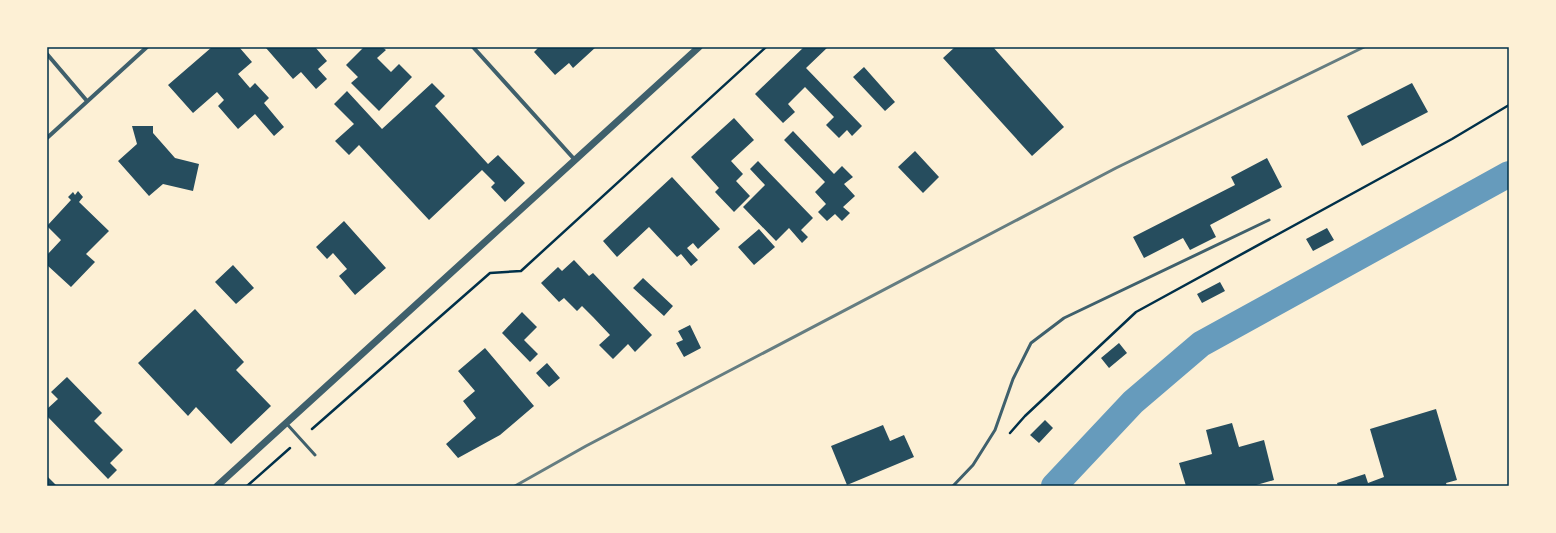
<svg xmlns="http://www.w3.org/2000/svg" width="1556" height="533" viewBox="0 0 1556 533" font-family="Overpass,sans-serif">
	<rect width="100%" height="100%" fill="#fdf0d5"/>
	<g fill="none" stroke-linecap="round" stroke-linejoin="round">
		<path stroke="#669bbc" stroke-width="26" d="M1054,486L1133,402L1201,344L1509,174"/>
	</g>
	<path fill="#264d5e" d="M212,47H239L252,62L238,74L250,88L255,83L269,98L264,103L284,127L274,136L255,114L238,129L218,106L224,100L217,92L193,113L168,85Z
		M267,47H315L327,61L318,69L327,79L316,89L301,72L293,79L266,48Z
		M364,47H382L386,50L377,58L391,72L399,64L412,77L379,111L351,83L358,77L346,65Z
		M539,47H553L554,48L555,47H596L573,68L569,63L555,75L534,52Z
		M804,47H828L806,68L862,126L852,136L847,130L839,138L826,125L834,117L805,87L788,104L795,112L783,123L755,94Z
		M955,47H993L1064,127L1032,156L943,58Z
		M864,67L895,102L885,111L853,77Z
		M432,83L445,96L435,106L488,164L498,155L525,183L505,202L491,187L495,183L482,170L429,220L359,145L349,155L335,141L354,124L334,104L347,91L382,129Z
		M1412,83L1428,112L1362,146L1347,116Z
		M734,118L754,140L731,161L743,174L736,181L750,196L734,212L715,192L719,188L691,157Z
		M132,126H153V133L175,158L199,164L193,191L163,184L149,196L118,161L137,144Z
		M793,131L834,174L842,166L853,177L844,184L855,196L843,207L850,213L842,221L835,214L827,221L818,212L826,204L815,192L825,182L784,140Z
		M915,151L939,177L923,193L898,167Z
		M1267,158L1282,187L1210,225L1216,237L1190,250L1183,238L1144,258L1133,237L1235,185L1231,177Z
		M758,161L813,218L801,230L808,237L802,243L789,228L776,241L743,207L765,185L750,169Z
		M672,177L720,229L698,249L693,243L687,248L698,260L691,266L681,254L677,257L649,227L617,257L603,241Z
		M78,191L83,197L79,202L109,231L86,254L95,262L71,287L47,265V255L61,240L47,226L71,200L68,197L73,192L75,195Z
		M344,221L386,268L355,295L339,276L347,269L333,253L327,259L316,247Z
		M1327,228L1334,240L1313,251L1306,239Z
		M759,229L775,247L754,265L738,247Z
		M574,260L589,276L593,273L652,335L635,352L628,344L613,359L599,345L610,335L593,317L582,306L577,311L564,298L559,302L541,283L558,267L562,271Z
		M233,265L254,288L236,304L215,282Z
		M643,278L673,306L664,316L633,288Z
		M1220,282L1225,291L1202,303L1197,294Z
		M195,309L244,362L236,370L271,406L231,444L196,407L188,416L138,363Z
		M522,312L537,327L524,340L538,354L530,362L502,333Z
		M690,325L701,348L684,357L676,343L683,340L678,331Z
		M1119,343L1127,353L1109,368L1101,358Z
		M485,348L534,406L500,435L458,458L446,444L476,418L463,401L475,391L458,371Z
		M547,363L560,378L549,387L536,373Z
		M67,377L102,413L94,421L123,450L110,463L117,470L108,479L47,416V409L58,399L51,392Z
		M1436,409L1457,480L1446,483L1447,486H1338L1337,483L1365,474L1368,483L1384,477L1370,429Z
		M1045,420L1053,428L1039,443L1030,435Z
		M1232,423L1239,447L1264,440L1274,480L1253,486H1186L1179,463L1212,454L1206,430Z
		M883,425L890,441L904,435L914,457L847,485L831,446Z
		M47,476L57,486H47Z"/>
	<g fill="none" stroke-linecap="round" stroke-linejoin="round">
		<path stroke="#003049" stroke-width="2.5" d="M312,429L490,273L521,271L766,47
			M1010,433L1025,416L1136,312L1452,139L1509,105
			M247,486L290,448"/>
		<path stroke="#3f606c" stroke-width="3" d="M286,423L315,455
			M953,486L973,465L995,430L1013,379L1031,343L1064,318L1269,220"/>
		<path stroke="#3f606c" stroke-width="4" d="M473,47L575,160
			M47,54L87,101
			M47,138L147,47"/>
		<path stroke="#3f606c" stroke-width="7" d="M217,486L699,47"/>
		<path stroke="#657d81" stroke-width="3" d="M515,486L586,446L1116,168L1364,47"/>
	</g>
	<rect width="1556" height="533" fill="none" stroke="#fdf0d5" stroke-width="96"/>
	<rect x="48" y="48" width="1460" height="437" fill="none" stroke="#003049" stroke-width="1.5"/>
</svg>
